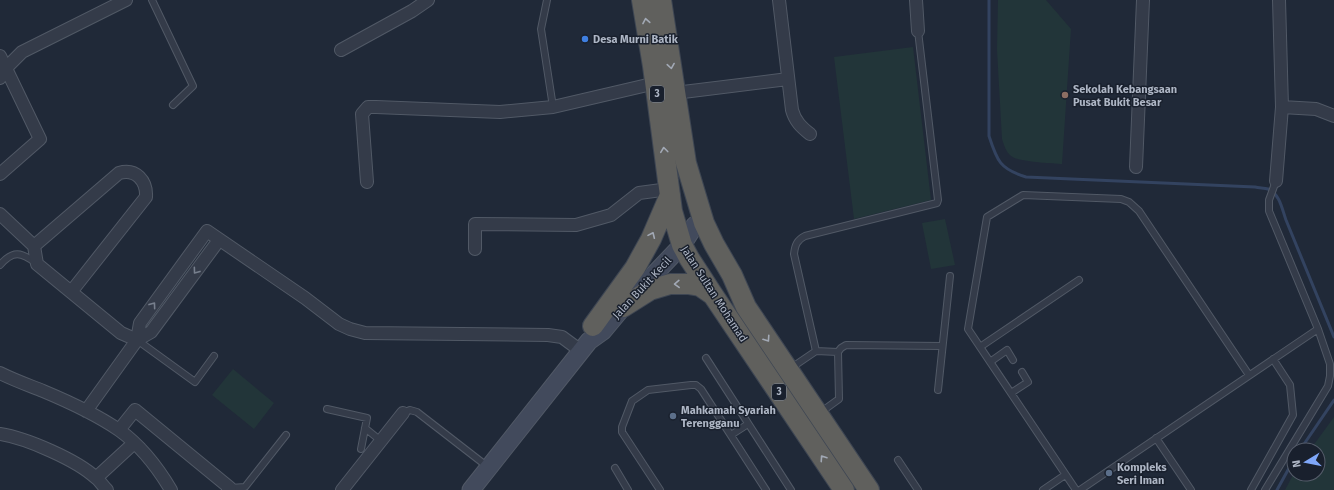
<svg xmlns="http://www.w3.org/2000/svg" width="1334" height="490" viewBox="0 0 1334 490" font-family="'Fira Sans',sans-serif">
	<rect width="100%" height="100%" fill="#202938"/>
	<path fill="#223539" d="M998,0H1046L1071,29L1062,164C1051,163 1018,162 1011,156C1006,152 1004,145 1002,139L997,50Z
		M913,47L931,200L854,219L834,57Z
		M945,219L955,265L931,269L922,223Z
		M233,369L274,403L254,429L212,395Z
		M1334,417V490H1285L1294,473L1318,474V450H1310Z"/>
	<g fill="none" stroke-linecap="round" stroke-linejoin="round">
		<path stroke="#334360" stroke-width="3" d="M989,0V136C997,161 1000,169 1026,177L1255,187C1259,188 1264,188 1268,189C1280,194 1282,209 1286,220L1334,337
			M1300,450L1334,400
			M1277,490L1294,459"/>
		<g stroke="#515966" stroke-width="8">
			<path id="service" d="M152,0L193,86L173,105
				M547,0L541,29L553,107
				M0,265C13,250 21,252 36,263
				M137,340L195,382L214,356
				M980,347L1079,280
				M816,351L794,254C795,245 797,240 805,236L937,203L938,200L918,31
				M706,358L791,490
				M990,362L1007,350L1013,360
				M791,368L816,351L838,352L841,348L846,345L942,346
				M938,390L950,276
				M1011,393L1028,382L1022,372
				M327,409L367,418L361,449
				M821,412L839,399L838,352
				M403,413L410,410L417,412L488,467
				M365,428L381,441
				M731,435L748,424
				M1156,438L1191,490
				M898,460L918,490
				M615,468L628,490
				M230,488L245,487L286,435
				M660,490L622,432V427L632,401L648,390L691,385H696L701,389L766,490
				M1043,490L1065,475
				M1076,490L968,329L987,217L1023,195L1121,199L1129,202L1139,211L1249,375
				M1080,490L1318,329
				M1251,490L1293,415L1290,385L1273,359
				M1265,490L1328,386L1330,376V364L1318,329L1269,211V200L1276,181"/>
		</g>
		<g stroke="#515966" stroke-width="14">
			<path id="minor" d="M779,0L792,110C795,121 801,127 810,134
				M916,0L918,31
				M341,50L412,11L428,0
				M0,56L40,139L0,174
				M0,78L6,68L22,52L126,0
				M675,93L788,79
				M1282,107L1316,109L1334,116
				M1136,167L1143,0
				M1276,181L1282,107L1279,0
				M367,182L362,114L368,107H376L500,112L553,107L656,83
				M0,214L34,246L37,264L121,333L137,340
				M34,246L119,173C136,168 147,181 146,197L71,292
				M475,249V224L576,225L611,215L639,193L669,189
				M137,340L140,323L207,231L305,298L339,324L350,329L365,333L548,335L562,337L581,351
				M0,373C14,380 28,385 43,391C67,401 97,415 119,430C140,445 158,468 171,490
				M86,411L137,340L151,332L219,240
				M119,430L135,410L230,488L228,490
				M0,434C26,438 77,460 96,478C100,481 103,486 107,490
				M96,478L134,443
				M342,490L403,413"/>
		</g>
		<g stroke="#515966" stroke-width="19">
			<path id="secondary" d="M471,490L589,341L603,331L623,307L682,245L695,225"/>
		</g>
		<g stroke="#3e4653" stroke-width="22">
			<path id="trunk" d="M642,0L653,66L672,211L682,245L689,258L713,295L844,490
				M661,0L686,163L704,223L714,244L732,275L746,307L869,490
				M623,307L650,290L670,284H688L700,286L713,295
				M593,326L635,268L651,239L670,195"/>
		</g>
		<use href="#service" stroke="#343b49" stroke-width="6"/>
		<use href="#minor" stroke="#343b49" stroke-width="12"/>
		<use href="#secondary" stroke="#424a5c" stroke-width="17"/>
		<use href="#trunk" stroke="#60605d" stroke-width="20"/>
	</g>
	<defs><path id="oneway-chevron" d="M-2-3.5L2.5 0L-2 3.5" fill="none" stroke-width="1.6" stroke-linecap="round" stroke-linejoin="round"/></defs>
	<g stroke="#a2a9b5">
		<use href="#oneway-chevron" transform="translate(646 21) rotate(-100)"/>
		<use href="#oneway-chevron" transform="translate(671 66) rotate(81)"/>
		<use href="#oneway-chevron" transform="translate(664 150) rotate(-97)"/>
		<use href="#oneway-chevron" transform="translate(652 235) rotate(-66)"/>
		<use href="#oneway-chevron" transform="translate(677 284) rotate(178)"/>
		<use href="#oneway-chevron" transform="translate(767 339) rotate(56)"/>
		<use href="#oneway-chevron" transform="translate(823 458) rotate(-124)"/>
	</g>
	<g stroke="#777f8d">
		<use href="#oneway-chevron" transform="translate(196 271) rotate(126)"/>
		<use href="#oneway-chevron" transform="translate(153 305) rotate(-54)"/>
	</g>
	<circle fill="#3f7fe0" stroke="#19202d" stroke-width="1.5" cx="585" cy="39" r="4"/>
	<circle fill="#8d6e63" stroke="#19202d" stroke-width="1.5" cx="1065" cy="95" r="4"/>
	<g fill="#5c6f8a" stroke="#19202d" stroke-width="1.5">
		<circle cx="673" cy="416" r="4"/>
		<circle cx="1109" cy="473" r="4"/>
	</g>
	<g text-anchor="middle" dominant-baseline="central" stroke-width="3" stroke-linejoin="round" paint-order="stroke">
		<g fill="#19202d" stroke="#818997" stroke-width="1">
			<rect x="650" y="86" width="14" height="16" rx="3"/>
			<rect x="772" y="384" width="14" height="16" rx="3"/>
		</g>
		<g font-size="10" font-weight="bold" fill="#aeb6c5">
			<text x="657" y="94">3</text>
			<text x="779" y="392">3</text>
		</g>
		<g font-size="11" font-weight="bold" fill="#aeb6c5" stroke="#19202d" text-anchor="start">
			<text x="593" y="39">Desa Murni Batik</text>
			<text x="1073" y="89">Sekolah Kebangsaan<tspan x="1073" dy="13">Pusat Bukit Besar</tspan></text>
			<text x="681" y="410">Mahkamah Syariah<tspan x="681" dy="13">Terengganu</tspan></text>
			<text x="1117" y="467">Kompleks<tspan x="1117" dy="13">Seri Iman</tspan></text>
		</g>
		<g font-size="11" fill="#aeb6c5" stroke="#19202d">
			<text transform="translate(642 288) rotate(-47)">Jalan Bukit Kecil</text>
			<text transform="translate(714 294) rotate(57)">Jalan Sultan Mohamad</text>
		</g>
	</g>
	<g transform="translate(1306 462) rotate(260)"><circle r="19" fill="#19202d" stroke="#555c6a"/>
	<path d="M0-3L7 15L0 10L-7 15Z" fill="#7fa7f9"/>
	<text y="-6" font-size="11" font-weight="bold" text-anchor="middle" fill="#aeb6c5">N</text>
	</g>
</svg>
